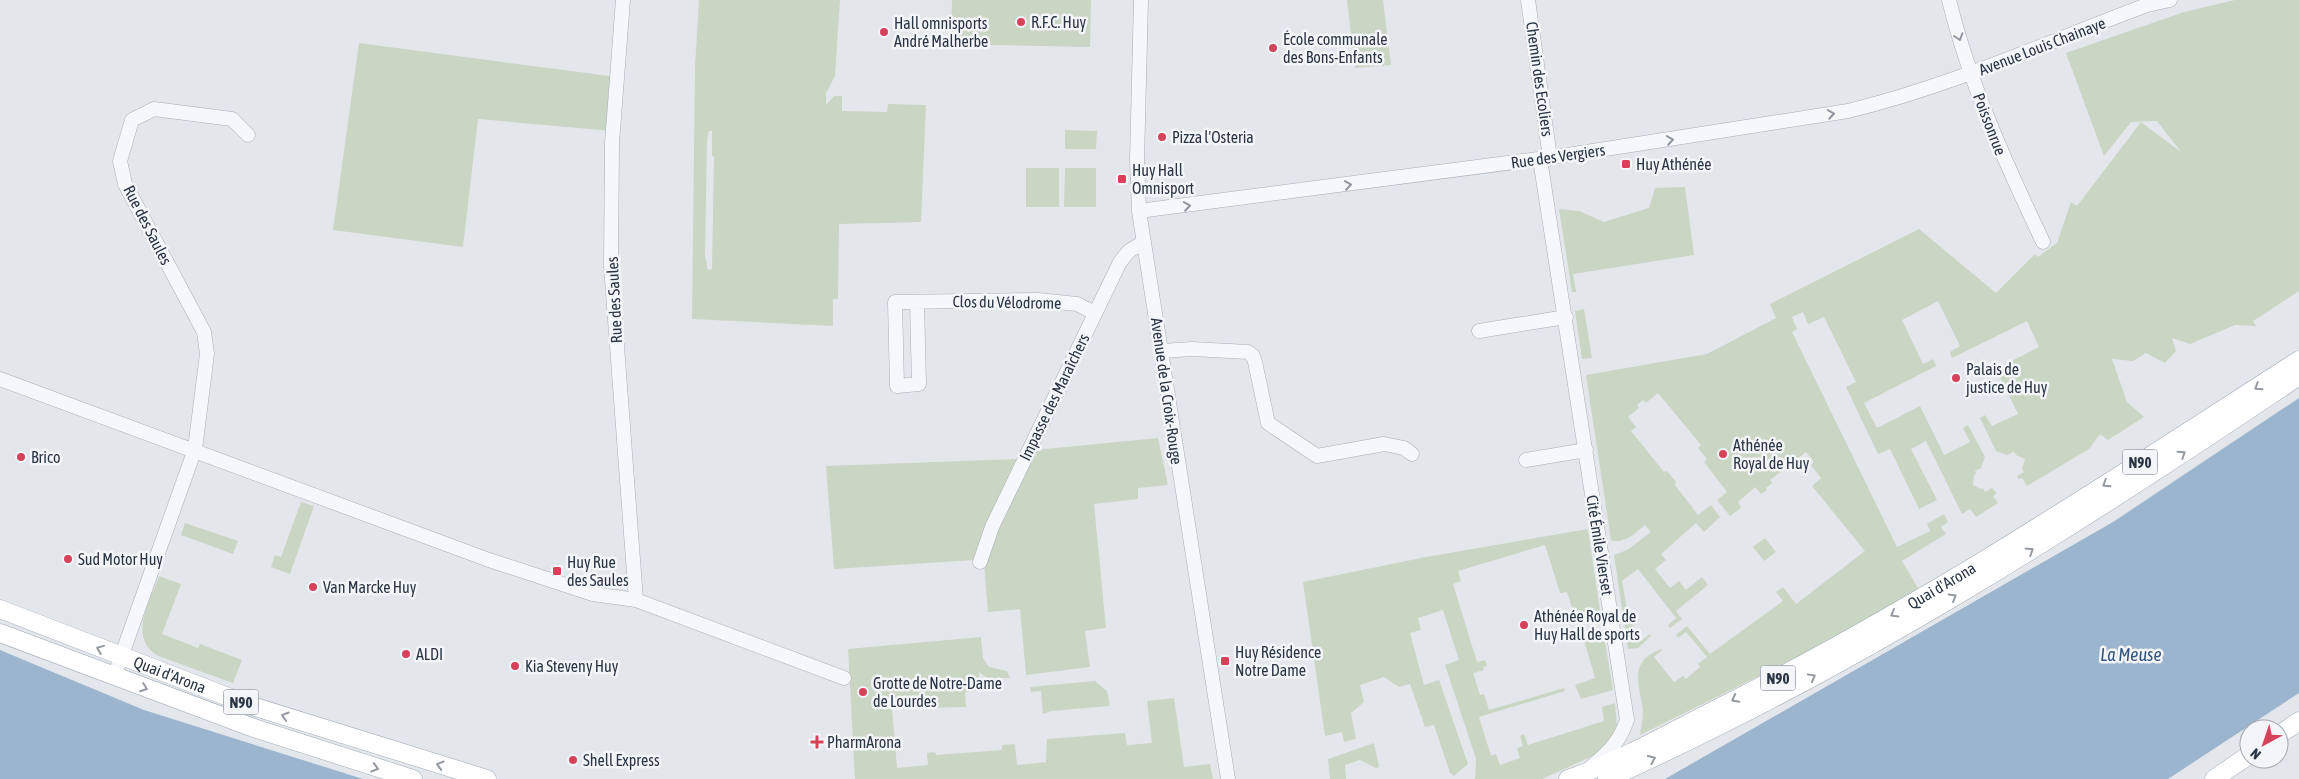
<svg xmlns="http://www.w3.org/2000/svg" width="2299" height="779" viewBox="0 0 2299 779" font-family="'Asap Condensed',sans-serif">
	<rect width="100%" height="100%" fill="#e3e7ec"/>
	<path fill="#c9d6c3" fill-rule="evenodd" d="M699,0H840L835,76L826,93V105L834,96H842V111L887,112L888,104L926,105L921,222L839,224L838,299H833V326L692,319L695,67ZM709,131H712V156L714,157L712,269L708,270L705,256L707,140Z
		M952,0H1091L1090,47L951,44Z
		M1347,0H1383L1391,65L1355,68Z
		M2235,0H2299V291L2253,321L2256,326L2235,325L2190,344L2172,338L2176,351L2165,363L2146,353L2133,361L2112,359L2127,402L2144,417L2108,440L2100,434L2089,449L2027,486L2022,478L2019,479L2017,476L2024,472L2022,469L2025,459L2016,455L2014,452L2007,455L1996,451L1980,418L1985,415L1992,426L2018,414L1996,369L2039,347L2027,321L1952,358L1950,352L1960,346L1938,301L1902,320L1923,364L1933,359L1936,366L1864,403L1877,428L1920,406L1944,455L1970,442L1963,428L1968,425L1985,457L1981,468L1975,471L1976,474L1974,475L1973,485L1981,489L1983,488L1985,492L1992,488L1997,493L1993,496L1998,503L1976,517L1970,509L1962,514L1926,441L1911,449L1937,500L1919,509L1890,449L1878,454L1846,387L1856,382L1824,317L1808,324L1803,312L1792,317L1797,329L1792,332L1897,547L1930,531L1927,524L1944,514L1948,522L1941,527L1946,534L1902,561L1919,590L1908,602L1640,735C1641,728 1643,719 1643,711C1641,688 1626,662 1661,649L1662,650L1654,657L1674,682L1683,676L1686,679L1700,667L1698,664L1707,657L1686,632L1678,638L1676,635L1687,626L1710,654L1783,601L1776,592L1783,587L1796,604L1865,551L1812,486L1821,478L1811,465L1814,462L1806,452L1791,464L1788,461L1779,468L1782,471L1770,480L1772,483L1766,488L1767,490L1761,494L1755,487L1738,502L1741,508L1730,516L1717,500L1727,492L1704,462L1707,459L1698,448L1701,445L1658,393L1646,403L1643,400L1637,405L1639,408L1628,417L1636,427L1631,431L1664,472L1667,471L1676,482L1675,485L1698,515L1711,505L1720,517L1704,532L1696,523L1661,554L1666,560L1655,569L1670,588L1679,581L1686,590L1702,577L1708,585L1676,611L1682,619L1670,628L1668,625L1676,618L1638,569L1622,581L1627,610L1633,613L1639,620L1631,628L1641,641L1650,634L1651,636L1638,648L1628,649L1614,555L1627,550L1651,532L1645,525C1635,533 1624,545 1611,540L1586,375L1707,354L1776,318L1770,304L1919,229L1996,293L2035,254L2038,257L2057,243L2071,202L2077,206L2141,122L2181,152L2157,121L2131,122L2104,156L2066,53L2184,12Z
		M359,43L617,77L612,131L478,119L463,247L333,230Z
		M1065,130L1097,131L1096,149H1065Z
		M1026,168H1059V207H1026Z
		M1065,168H1096V207H1064Z
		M1685,187L1694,255L1573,274L1576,292H1572L1559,209L1579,211L1604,222L1649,208L1655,188Z
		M1584,309L1592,358L1582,359L1575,311Z
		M1158,438L1168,485L1138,488V499L1094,504L1106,628L1085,631L1090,667L1026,675L1020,609L988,612L984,565L993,536L1035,450Z
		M1017,459L975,560L834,569L826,466Z
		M301,502L314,506L290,574L271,567L275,555L281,557Z
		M185,523L238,541L233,554L181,535Z
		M1588,529L1601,618L1594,620L1591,611L1579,615L1577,609L1573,611L1567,592L1560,593L1545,545L1458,571L1461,581L1453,584L1477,662L1485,660L1487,666L1483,667L1484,670L1473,673L1480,695L1484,694L1489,710L1564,688L1565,691L1479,717L1491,756L1496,754L1500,765L1520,758L1517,748L1523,746L1520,736L1524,734L1528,745L1604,721L1602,707L1615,703L1617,726L1614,734L1595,755L1542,779H1475L1476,759L1445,665L1459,660L1443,610L1418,618L1421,630L1410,633L1424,685L1439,680L1468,764L1454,776L1450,773L1434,725L1425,727L1410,684L1399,687L1384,677L1360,685L1364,702L1351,713L1356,739L1344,742L1342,732L1325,736L1303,582L1426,557Z
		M1765,538L1776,552L1764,561L1753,547Z
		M159,576L181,584L162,634L198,648L200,644L242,660L233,683L158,656C127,637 150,602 159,576Z
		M1603,630L1613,690L1581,699L1575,685L1595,678L1584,640H1586L1585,636Z
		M981,637L983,658L989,667L1007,671L1010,678H987L979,672V691L965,692L966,707L892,709L897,768L928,765L927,753L935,752L936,755L1002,750V745L1015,744L1017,765L1046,762L1047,739L1125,733L1127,745L1152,743L1147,701L1174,698L1184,767L1210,764L1213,779H855L848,649Z
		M1095,681L1107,691L1110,706L1051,711L1043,714L1041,691L1031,692L1030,687Z
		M1374,743L1379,767L1376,768L1360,760L1345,765L1346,779H1330L1328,759Z"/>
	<path fill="#9cb5ce" d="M2299,398V693L2168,779H1665L2113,522Z
		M0,650L144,710L363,779H0Z"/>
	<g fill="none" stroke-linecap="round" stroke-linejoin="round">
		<g stroke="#a7aeb7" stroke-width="15">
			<path id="minor" d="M1141,0L1137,160L1139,211L1228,779
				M1528,0L1550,158
				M1949,0C1970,85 2006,164 2043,242
				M1540,159L1627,720C1620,741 1609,752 1592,766
				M1139,211L1561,156L1848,111C1951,86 2048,42 2147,5L2170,0
				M917,302L919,384L897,386L895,302L1038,300L1077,304L1095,313
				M1479,331L1566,317
				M1162,351L1192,349L1248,352L1253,356L1255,362L1268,423L1317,456L1384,444L1404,448L1412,454
				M0,379L489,560L593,594L636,600L611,266L612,143L623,0
				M1526,460L1586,450
				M980,562L992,527L1120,262L1129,251L1144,242
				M636,600L844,678
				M114,677L195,449L207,354L204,332L125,184L120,161L132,120L154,109L232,119L248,135"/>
		</g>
		<g stroke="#a1abb8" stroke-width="19">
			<g id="major">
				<path id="s1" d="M0,609L249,705L487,779"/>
				<path d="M0,633L254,728L413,779"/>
				<path d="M2279,735L2299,721"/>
				<path id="s2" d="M1568,779C1626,759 1681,726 1736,699C1932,600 2114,479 2299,360"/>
				<path d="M1607,779C1851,670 2078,525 2299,376"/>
				<path d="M2214,779L2249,755"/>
			</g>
		</g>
		<use href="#minor" stroke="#f6f7fa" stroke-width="14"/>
		<use href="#major" stroke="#fff" stroke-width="18"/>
	</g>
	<defs><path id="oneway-chevron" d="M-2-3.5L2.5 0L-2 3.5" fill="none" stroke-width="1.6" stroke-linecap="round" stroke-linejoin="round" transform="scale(1.25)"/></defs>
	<g stroke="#9096a0">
		<use href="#oneway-chevron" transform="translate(1959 37) rotate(72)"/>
		<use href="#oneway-chevron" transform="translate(1831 114) rotate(-9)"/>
		<use href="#oneway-chevron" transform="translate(1670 140) rotate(-9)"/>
		<use href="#oneway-chevron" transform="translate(1348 185) rotate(-8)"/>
		<use href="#oneway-chevron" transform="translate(1187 206) rotate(-8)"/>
	</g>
	<g stroke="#949aa2">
		<use href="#oneway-chevron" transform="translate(2258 387) rotate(147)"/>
		<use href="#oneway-chevron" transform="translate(2182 454) rotate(-33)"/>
		<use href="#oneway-chevron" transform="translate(2106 484) rotate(147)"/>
		<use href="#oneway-chevron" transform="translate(2030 551) rotate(-32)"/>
		<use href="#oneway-chevron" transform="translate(1953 597) rotate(-30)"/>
		<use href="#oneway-chevron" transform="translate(1894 614) rotate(150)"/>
		<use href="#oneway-chevron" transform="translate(100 649) rotate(-158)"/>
		<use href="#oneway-chevron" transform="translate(1812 677) rotate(-29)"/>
		<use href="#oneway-chevron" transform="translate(144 688) rotate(20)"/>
		<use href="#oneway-chevron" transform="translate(1735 699) rotate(153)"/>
		<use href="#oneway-chevron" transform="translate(285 716) rotate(-163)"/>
		<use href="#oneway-chevron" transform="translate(1652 759) rotate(-24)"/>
		<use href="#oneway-chevron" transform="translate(440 765) rotate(-163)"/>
		<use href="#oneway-chevron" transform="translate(375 768) rotate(16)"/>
	</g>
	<g fill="#d7425b" stroke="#f3f5f9" stroke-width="2">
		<circle cx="1021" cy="22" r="5"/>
		<circle cx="884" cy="32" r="5"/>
		<circle cx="1273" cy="48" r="5"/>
		<circle cx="1162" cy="137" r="5"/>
		<rect x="1621" y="159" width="10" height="10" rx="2.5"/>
		<rect x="1117" y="174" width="10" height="10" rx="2.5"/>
		<circle cx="1956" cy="378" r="5"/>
		<circle cx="1723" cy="454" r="5"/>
		<circle cx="21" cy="457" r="5"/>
		<circle cx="68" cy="559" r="5"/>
		<rect x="552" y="566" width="10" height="10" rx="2.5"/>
		<circle cx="313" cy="587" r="5"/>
		<circle cx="1524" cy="625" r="5"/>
		<circle cx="406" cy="654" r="5"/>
		<rect x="1220" y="656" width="10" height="10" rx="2.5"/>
		<circle cx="515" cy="666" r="5"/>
		<circle cx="863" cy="692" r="5"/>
		<path d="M814.5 734.5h5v5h5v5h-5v5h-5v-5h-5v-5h5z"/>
		<circle cx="573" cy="760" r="5"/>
	</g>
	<g text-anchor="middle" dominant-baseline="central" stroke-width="5" stroke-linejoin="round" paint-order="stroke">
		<g fill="#f3f5f9" stroke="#666e7b" stroke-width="1">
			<rect x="2122.5" y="449.5" width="35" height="25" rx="4"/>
			<rect x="1760.5" y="665.5" width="35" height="25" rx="4"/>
			<rect x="223.5" y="689.5" width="35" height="25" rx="4"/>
		</g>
		<g font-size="15" font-weight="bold" fill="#293445">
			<text x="2140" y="462">N90</text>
			<text x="1778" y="678">N90</text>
			<text x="241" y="702">N90</text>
		</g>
		<g font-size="16" fill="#293445" stroke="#f3f5f9" text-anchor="start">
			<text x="1031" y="22">R.F.C. Huy</text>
			<text x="894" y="23">Hall omnisports<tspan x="894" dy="18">André Malherbe</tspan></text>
			<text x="1283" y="39">École communale<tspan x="1283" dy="18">des Bons-Enfants</tspan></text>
			<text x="1172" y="137">Pizza l'Osteria</text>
			<text x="1636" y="164">Huy Athénée</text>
			<text x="1132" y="170">Huy Hall<tspan x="1132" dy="18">Omnisport</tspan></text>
			<text x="1966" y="369">Palais de<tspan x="1966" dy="18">justice de Huy</tspan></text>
			<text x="1733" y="445">Athénée<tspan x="1733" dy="18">Royal de Huy</tspan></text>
			<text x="31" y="457">Brico</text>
			<text x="78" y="559">Sud Motor Huy</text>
			<text x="567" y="562">Huy Rue<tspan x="567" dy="18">des Saules</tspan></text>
			<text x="323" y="587">Van Marcke Huy</text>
			<text x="1534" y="616">Athénée Royal de<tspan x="1534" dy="18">Huy Hall de sports</tspan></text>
			<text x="1235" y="652">Huy Résidence<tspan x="1235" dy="18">Notre Dame</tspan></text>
			<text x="416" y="654">ALDI</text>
			<text x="525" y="666">Kia Steveny Huy</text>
			<text x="873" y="683">Grotte de Notre-Dame<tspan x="873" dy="18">de Lourdes</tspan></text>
			<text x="827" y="742">PharmArona</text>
			<text x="583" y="760">Shell Express</text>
		</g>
		<g font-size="16" fill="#293445" stroke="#f3f5f9">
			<text transform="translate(2042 46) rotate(-21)">Avenue Louis Chainaye</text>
			<text transform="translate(1540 79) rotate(82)">Chemin des Ecoliers</text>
			<text transform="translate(1990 124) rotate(69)">Poissonrue</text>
			<text transform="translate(1558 156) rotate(-8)">Rue des Vergiers</text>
			<text transform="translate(148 225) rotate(63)">Rue des Saules</text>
			<text transform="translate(614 300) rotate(-93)">Rue des Saules</text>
			<text transform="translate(1007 302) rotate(1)">Clos du Vélodrome</text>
			<text transform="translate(1167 391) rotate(82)">Avenue de la Croix-Rouge</text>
			<text transform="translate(1054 397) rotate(-64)">Impasse des Maraîchers</text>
			<text transform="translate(1600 545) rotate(81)">Cité Émile Vierset</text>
			<text stroke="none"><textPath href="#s2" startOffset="421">Quai d'Arona</textPath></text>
			<text stroke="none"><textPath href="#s1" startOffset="182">Quai d'Arona</textPath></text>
		</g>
		<g font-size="18" font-style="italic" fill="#31547c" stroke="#f3f5f9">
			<text x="2131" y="654">La Meuse</text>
		</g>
	</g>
	<g transform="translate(2264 744) rotate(220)"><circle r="24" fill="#f3f5f9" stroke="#a2a8b1"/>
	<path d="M0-4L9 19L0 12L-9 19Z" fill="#d7425b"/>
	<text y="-8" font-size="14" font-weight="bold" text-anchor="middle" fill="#293445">N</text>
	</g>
</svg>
